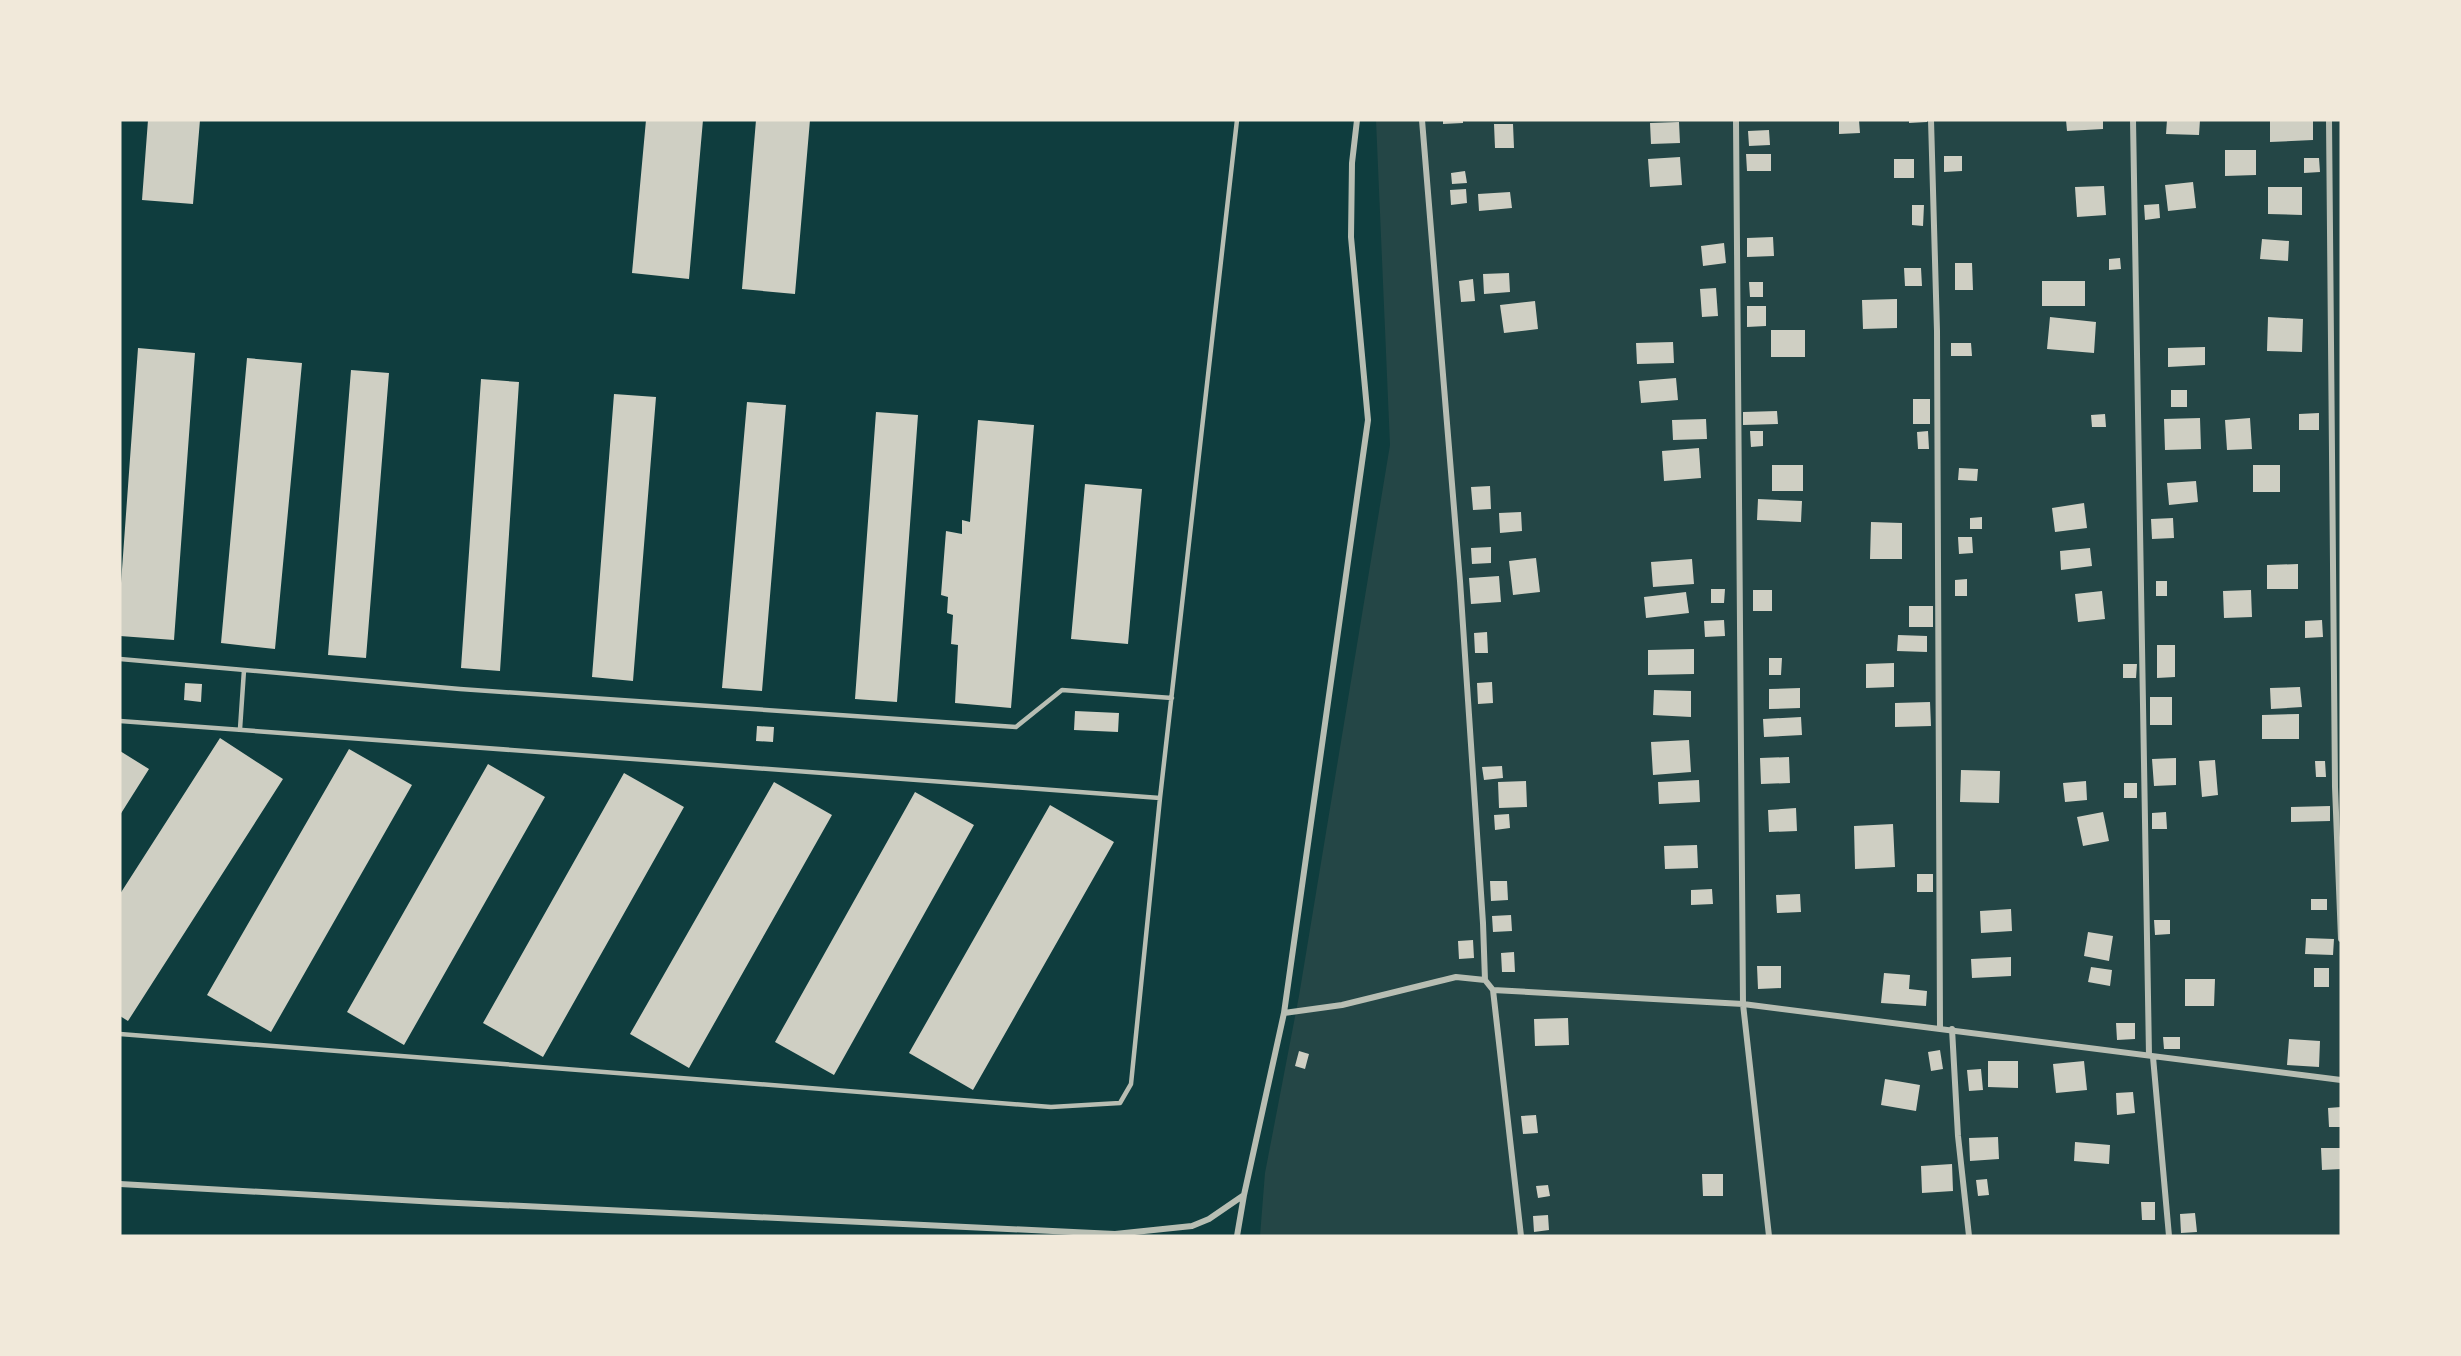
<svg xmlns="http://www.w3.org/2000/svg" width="2461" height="1356" viewBox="0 0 2461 1356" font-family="Overpass,sans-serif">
	<rect width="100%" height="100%" fill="#0f3d3e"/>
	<path fill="#244646" d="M1376,120H2341V1236H1260L1265,1173L1299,996L1390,445Z"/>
	<path fill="#cfcfc3" d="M148,120H200L193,204L142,200Z
		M646,120H703L689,279L632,273Z
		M756,120H810L795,294L742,289Z
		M1443,120H1463V123L1443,124Z
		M1839,120H1859L1860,133L1839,134Z
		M1909,120H1927V122L1909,123Z
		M2066,120H2103V129L2067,131Z
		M2167,120H2200L2199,135L2166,134Z
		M2270,120H2313V140L2270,142Z
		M1679,122L1680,143L1651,144L1650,123Z
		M1494,124H1513L1514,148H1495Z
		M1769,130L1770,145L1749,146L1748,131Z
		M2225,150H2256V175L2225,176Z
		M1746,154H1771V171H1747Z
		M1944,156H1962V171L1944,172Z
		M1680,157L1682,185L1650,187L1648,159Z
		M2304,158H2319L2320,172L2304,173Z
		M1894,159H1914V178H1894Z
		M1465,171L1467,183L1452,184L1451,173Z
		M2193,182L2196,208L2168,211L2165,185Z
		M2104,186L2106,215L2077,217L2075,187Z
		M2268,187H2302V215L2268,214Z
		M1466,189L1467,203L1451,205L1450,190Z
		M1510,192L1512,208L1479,211L1478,194Z
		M2159,204L2160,218L2145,220L2144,205Z
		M1912,205H1924L1923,226L1912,225Z
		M1773,237L1774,256L1747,257V238Z
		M2262,239L2289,241L2288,261L2260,259Z
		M1724,243L1726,263L1703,266L1701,246Z
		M2120,258L2121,269L2109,270V259Z
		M1955,263H1972L1973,290H1955Z
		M1904,268H1921L1922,286H1905Z
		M1509,273L1510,292L1484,294L1483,274Z
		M1473,279L1475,301L1461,302L1459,281Z
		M2042,281H2085V306H2042Z
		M1749,282H1763V297H1750Z
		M1716,288L1718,316L1702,317L1700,289Z
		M1897,299V328L1863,329L1862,300Z
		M1535,301L1538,329L1504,333L1500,305Z
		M1747,306H1766V326L1747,327Z
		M2050,317L2096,322L2094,353L2047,349Z
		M2268,317L2303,319L2302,352L2267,351Z
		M1771,330H1805V357H1771Z
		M1673,342L1674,363L1637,364L1636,343Z
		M1951,343H1971L1972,356H1951Z
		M2205,347V365L2168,367V348Z
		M138,348L195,353L174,640L120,636V597Z
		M247,358L302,363L275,649L221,643Z
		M351,370L389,373L366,658L328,655Z
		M1676,378L1678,400L1641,403L1639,381Z
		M481,379L519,382L500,671L461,668Z
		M2171,390H2187V407H2171Z
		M614,394L656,397L633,681L592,677Z
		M1913,399H1930V424H1913Z
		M747,402L786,405L762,691L722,688Z
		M1777,411L1778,424L1743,425V412Z
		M876,412L918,415L897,702L855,699Z
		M2319,413V430H2299V414Z
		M2105,414L2106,427H2092L2091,415Z
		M2200,418L2201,449L2165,450L2164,419Z
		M2250,418L2252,449L2227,450L2225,420Z
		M1706,419L1707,439L1673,440L1672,420Z
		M978,420L1034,425L1011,708L955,703L958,645L951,644L953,615L947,613L948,597L941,595L946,531L962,534V520L970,522Z
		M1750,431H1763V446L1751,447Z
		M1928,431L1929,449H1918L1917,432Z
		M1699,448L1701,478L1664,481L1662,451Z
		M1772,465H1803V491H1772Z
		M2253,465H2280V492H2253Z
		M1959,468L1978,469L1977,481L1958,480Z
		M2196,481L2198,502L2169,505L2167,483Z
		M1085,484L1142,489L1128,644L1071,639Z
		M1490,486L1491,509L1473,510L1471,487Z
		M1758,499L1802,501L1801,522L1757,520Z
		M2084,503L2087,528L2055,532L2052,508Z
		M1521,512L1522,531L1500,533L1499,513Z
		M1982,517V529H1970V518Z
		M2173,518L2174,538L2152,539L2151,519Z
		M1871,522L1902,523V559H1870Z
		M1958,537H1972L1973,553L1959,554Z
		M1491,547V563L1472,564L1471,548Z
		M2090,548L2092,566L2061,570L2060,551Z
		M1536,558L1540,592L1513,595L1509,561Z
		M1692,559L1694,584L1653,587L1651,562Z
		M2298,564V589H2267V565Z
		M1499,576L1501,602L1471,604L1469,578Z
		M1967,579V596H1955V580Z
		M2156,581H2167V596H2156Z
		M1711,589H1725L1724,603H1711Z
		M1753,590H1772V611H1753Z
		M2251,590L2252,617L2224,618L2223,591Z
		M2102,591L2105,619L2078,622L2075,594Z
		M1686,592L1689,613L1646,618L1644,597Z
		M1909,606H1933V627H1909Z
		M1724,620L1725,636L1705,637L1704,621Z
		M2322,620L2323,637L2305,638V621Z
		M1487,632L1488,653H1475L1474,633Z
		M1898,635L1927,636V652L1897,651Z
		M2157,645H2175V677L2157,678Z
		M1694,649V674L1648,675V650Z
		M1769,658H1782L1781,675H1769Z
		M1894,663V687L1866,688V664Z
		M2123,664H2137L2136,678H2123Z
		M1492,682L1493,703L1478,704L1477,683Z
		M185,683L202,684L201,702L184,700Z
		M2300,687L2302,707L2271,709L2270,688Z
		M1800,688V708L1769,709V689Z
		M1654,690L1691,691V717L1653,715Z
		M2150,697H2172V725H2150Z
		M1930,702L1931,726L1895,727V703Z
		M1075,711L1119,713L1118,732L1074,730Z
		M2299,714V739H2262V715Z
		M1801,717L1802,735L1764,737L1763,719Z
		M757,726L774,727L773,742L756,741Z
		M220,738L283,779L128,1021L120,1016V894Z
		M1689,740L1691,772L1653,775L1651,742Z
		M349,749L412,785L271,1032L207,995Z
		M120,751L149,769L120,815Z
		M1789,757L1790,783L1761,784L1760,758Z
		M2176,758V785L2154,786L2152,759Z
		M2215,760L2218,795L2202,797L2199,761Z
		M2315,761H2325L2326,777H2316Z
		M488,764L545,797L404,1045L347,1012Z
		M1502,766L1503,778L1484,780L1482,767Z
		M1961,770L2000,771L1999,803L1960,802Z
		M624,773L684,807L543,1057L483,1023Z
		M1699,780L1700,802L1659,804L1658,782Z
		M1526,781L1527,807L1499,808L1498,782Z
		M2086,781L2087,800L2065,802L2063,783Z
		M774,782L832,815L689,1068L630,1034Z
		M2124,783H2137V798H2124Z
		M915,792L974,825L834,1075L775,1042Z
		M1050,805L1114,842L973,1090L909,1053Z
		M2330,806V821L2291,822V807Z
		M1796,808L1797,831L1769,832L1768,810Z
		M2103,812L2109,841L2083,846L2077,817Z
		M2166,812L2167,829H2152V813Z
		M1509,814L1510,828L1495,830L1494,815Z
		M1893,824L1895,867L1855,869L1854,826Z
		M1697,845L1698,868L1665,869L1664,846Z
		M1917,874H1933V892H1917Z
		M1490,881H1507L1508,900L1491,901Z
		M1712,889L1713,904L1691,905V890Z
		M1800,894L1801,912L1777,913L1776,895Z
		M2311,899H2327V910H2311Z
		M2011,909L2012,931L1981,933L1980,911Z
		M1511,915L1512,931L1493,932L1492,916Z
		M2154,920H2170V934L2155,935Z
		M2088,932L2113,936L2109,961L2084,956Z
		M2306,938L2334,939L2333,955L2305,954Z
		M1473,940L1474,958L1459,959L1458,941Z
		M1514,952L1515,972H1502L1501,953Z
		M2011,957V976L1972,978L1971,959Z
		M1757,966H1781V988L1758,989Z
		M2091,967L2112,970L2110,986L2088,982Z
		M2314,968H2329V987H2314Z
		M1884,973L1910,975L1909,989L1927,991L1926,1006L1881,1003Z
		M2185,979H2215L2214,1006H2185Z
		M1568,1018L1569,1045L1535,1046L1534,1019Z
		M2116,1023H2135V1039L2117,1040Z
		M2163,1037H2180V1049H2164Z
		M2289,1039L2320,1041L2319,1067L2287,1065Z
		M1940,1050L1943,1069L1931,1071L1928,1052Z
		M1299,1051L1309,1054L1305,1069L1295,1066Z
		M1988,1061H2018V1088L1988,1087Z
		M2084,1061L2087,1090L2056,1093L2053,1064Z
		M1981,1069L1983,1090L1969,1091L1967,1070Z
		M1885,1079L1920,1085L1916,1111L1881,1105Z
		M2133,1092L2135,1113L2117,1115L2116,1093Z
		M2341,1107V1127H2329L2328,1108Z
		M1536,1115L1538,1133L1523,1134L1521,1116Z
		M1998,1137L1999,1159L1970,1161L1969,1138Z
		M2075,1142L2110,1145L2109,1164L2074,1161Z
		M2321,1148H2341V1169L2322,1170Z
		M1952,1164L1953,1191L1922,1193L1921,1166Z
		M1702,1174H1723V1196H1703Z
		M1987,1179L1989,1195L1978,1196L1976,1180Z
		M1548,1185L1550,1196L1538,1198L1536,1186Z
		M2141,1202H2155V1220H2142Z
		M2195,1213L2197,1232L2181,1233L2180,1214Z
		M1548,1215L1549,1230L1534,1232L1533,1216Z"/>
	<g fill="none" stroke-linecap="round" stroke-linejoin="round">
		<path stroke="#b8beb3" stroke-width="4.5" d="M120,659L460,689L1016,727L1062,690L1172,698
			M120,721L1160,798
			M240,729L244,670
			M120,1034L1051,1107L1120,1103L1131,1084L1160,798L1237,120"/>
		<path stroke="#b8beb3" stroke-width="6" d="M1422,120L1460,581L1483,923L1485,980
			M1736,120L1743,1004L1769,1236
			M1931,120L1937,331L1940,1028
			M2133,120L2149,1055
			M2329,120L2335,787L2341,939
			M1493,990L1521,1236
			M1284,1013L1342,1005L1456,977L1485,980L1493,990L1743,1004L2341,1080
			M1952,1029L1958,1136L1969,1236
			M2153,1057L2169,1236
			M120,1184L437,1202L1115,1234L1192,1226L1209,1219L1244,1195L1284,1013L1368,420L1351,237L1352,163L1357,120
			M1237,1236L1244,1195"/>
	</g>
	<rect width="2461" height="1356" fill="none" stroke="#f1e9da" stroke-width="243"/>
</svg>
